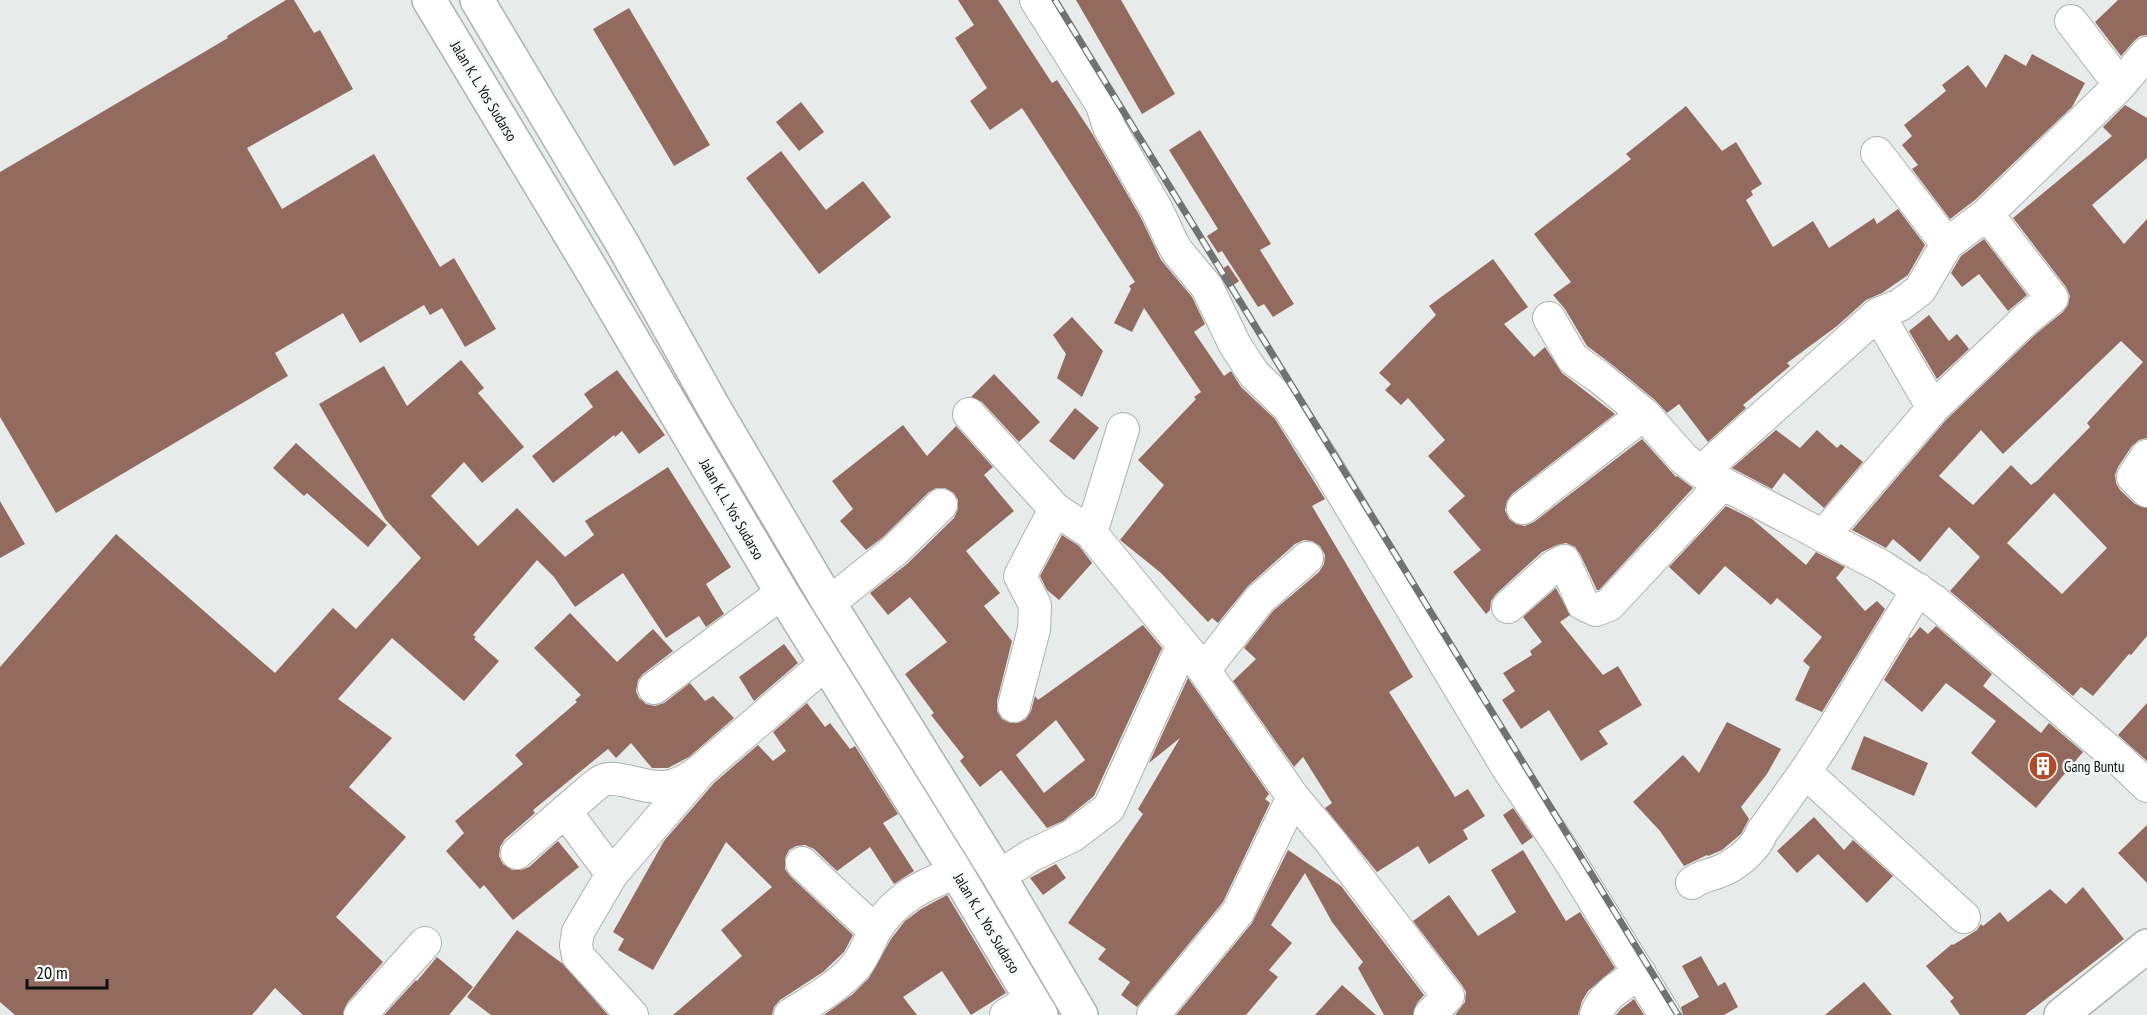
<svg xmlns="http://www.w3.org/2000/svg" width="2147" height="1015" viewBox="0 0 2147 1015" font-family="'PT Sans Narrow',sans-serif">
	<rect width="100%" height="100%" fill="#e7eceb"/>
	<path fill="#936b5e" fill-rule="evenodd" d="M286,0H294L314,33L320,30L353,89L247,148L282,209L374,154L440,267L454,258L496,329L465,347L442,308L430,315L424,305L360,343L343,313L275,353L288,376L56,513L0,417V172L228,38L227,36Z
		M958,0H998L1052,83L1057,80L1093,135L1141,218L1161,260L1192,297L1205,324L1194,332L1224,376L1231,371L1241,387L1275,419L1325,499L1312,506L1413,677L1389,692L1455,797L1468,789L1485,816L1463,830L1468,839L1429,864L1418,846L1377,872L1325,808L1332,803L1303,757L1294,767L1233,681L1256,659L1244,648L1273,611L1319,572L1324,564L1325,555L1320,546L1312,541L1304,540L1295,544L1248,586L1218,623L1212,618L1208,622L1161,573L1120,540L1164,485L1138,460L1196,399L1194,397L1201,392L1144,308L1132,332L1114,323L1131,289L1129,286L1135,282L1022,108L990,130L970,101L987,88L955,38L974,25Z
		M1076,0H1121L1175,94L1142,114Z
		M2118,0H2147V35L2140,36L2134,41L2121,56L2095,22Z
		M629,8L710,145L674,166L593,29Z
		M2005,54L2026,66L2032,54L2085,83L2072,107L1975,200L1950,219L1912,169L1918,165L1902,145L1912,136L1904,125L1946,91L1942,85L1968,65L1986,88Z
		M801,102L824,132L799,151L776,122Z
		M2125,105L2147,118V158L2092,205L2124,244L2147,219V438L2139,440L2132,446L2118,467L2115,475L2116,483L2120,490L2135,504L2147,508V636L2131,655L2129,654L2093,696L2081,687L2073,696L1950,591L1980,557L1949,527L1920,562L1893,539L1886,548L1852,530L1946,420L2037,333L2063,312L2068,305L2070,296L2066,287L2013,218L2112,136L2103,127ZM2121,341L2143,362L2087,423L2090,427L2037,481L2031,485L2011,465L1973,505L1939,476L1981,430L2003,454ZM2054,493L2107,548L2062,594L2007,543Z
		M1686,106L1722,151L1736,142L1762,184L1751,191L1753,195L1746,200L1773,247L1813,221L1829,248L1874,218L1877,224L1898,209L1925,245L1908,275L1882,293L1866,300L1837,326L1787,363L1790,366L1743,405L1746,408L1708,442L1679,404L1667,413L1655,400L1610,363L1587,346L1565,309L1553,295L1571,282L1534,234L1631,159L1626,154Z
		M1200,130L1271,244L1260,250L1294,304L1273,317L1264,304L1258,307L1222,251L1218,253L1207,236L1218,229L1169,150Z
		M781,151L826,210L863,181L891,217L819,274L746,178Z
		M1984,239L2027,295L2008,311L1979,274L1962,287L1951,273L1961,256Z
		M1493,259L1528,307L1504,324L1534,357L1545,347L1562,373L1615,414L1512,494L1507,501L1505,510L1509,519L1516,524L1525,526L1534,522L1642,439L1676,477L1677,476L1693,488L1599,590H1597L1580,554L1575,547L1566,543L1557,545L1542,552L1496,594L1491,601L1490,610L1486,614L1453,572L1481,550L1448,511L1465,496L1428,456L1445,440L1408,398L1401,405L1385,390L1391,384L1379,373L1436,315L1429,306Z
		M1228,265L1239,281L1228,289L1218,272Z
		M1929,315L1949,341L1957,334L1969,349L1937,379L1909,331Z
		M1072,317L1103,351L1082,397L1057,378L1066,354L1053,335Z
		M461,360L484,388L478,393L524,447L482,483L464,462L431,496L478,546L517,508L565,557L594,535L585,521L668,467L731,567L706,584L724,614L706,627L699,616L666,638L623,573L575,607L554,577L537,560L473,635L476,637L474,639L499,661L464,701L392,638L338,699L392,738L349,787L406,837L336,917L383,962L347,1003L343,1015H303L275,988L252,1015H15L0,1002V667L116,534L275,673L333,608L356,629L421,558L385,519L319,404L384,366L407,406Z
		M617,370L665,435L639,454L622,431L615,437L614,435L553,483L532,456L593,407L584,394Z
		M994,374L1040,422L1019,442L982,402L971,397Z
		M1075,408L1099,428L1074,460L1049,441Z
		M903,425L927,456L956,426L993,467L984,475L1014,511L966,551L1000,593L984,606L1012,641L997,701V711L1002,719L1010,723H1018L1026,719L1031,711L1035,696L1038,700L1143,625L1162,648L1094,796L1063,821L1047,828L1001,770L980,787L960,761L964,757L931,715L934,713L905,674L947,642L910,597L888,615L870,593L907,564L954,518L958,509V500L954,493L945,488H936L929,492L882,538L866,550L840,521L853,509L832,481ZM1056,720L1085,760L1044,793L1016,755Z
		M1776,430L1800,448L1817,430L1837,448L1841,444L1863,462L1824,508L1784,473L1772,489L1732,468Z
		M296,443L387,525L368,547L307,493L304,496L273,468Z
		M0,501L25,544L0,558Z
		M1726,506L1752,519L1806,565L1816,552L1845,567L1836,578L1865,611L1877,601L1885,609L1822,712L1795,700L1810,667L1803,661L1822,637L1777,598L1771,605L1725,566L1699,595L1669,567Z
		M1062,535L1079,546L1092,563L1059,600L1047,590L1040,576Z
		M1556,588L1570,615L1560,622L1603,675L1618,666L1642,705L1599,731L1608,744L1581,761L1549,710L1521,729L1502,700L1515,691L1503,673L1532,655L1530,651L1542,642L1523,617Z
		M570,613L617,662L653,629L673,651L643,674L638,680L636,691L639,698L646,704L655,706L664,703L690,683L705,701L713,696L734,718L689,757L668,768H652L631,743L616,758L608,749L533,810L535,813L505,839L500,847L499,856L503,864L512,870H521L529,867L558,841L579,867L513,920L484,885L480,889L446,851L464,833L455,821L523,764L515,755L577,702L575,700L581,695L534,648Z
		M1936,626L1992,674L1983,686L2041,733L2049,723L2083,752L2036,808L1971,753L1996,721L1946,683L1922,712L1884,680L1910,637L1911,638L1920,627L1928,634Z
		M784,644L798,663L754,701L739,677Z
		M1188,678L1269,794L1265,799L1270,803L1223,902L1137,1007L1121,995L1130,982L1098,959L1106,949L1068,923L1143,814L1138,809L1180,738L1149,763Z
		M807,703L825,727L830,723L850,749L855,746L898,814L883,823L914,871L894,884L870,847L837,871L814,849L805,845L796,846L789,850L785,858V869L790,876L853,935L844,952L823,972L780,1000L774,1007L772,1015H673L742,956L721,930L772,887L726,842L653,970L618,950L624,939L613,932L664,841L714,783L758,745L773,761L786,751L773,732Z
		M2147,703V761L2118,735Z
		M1727,722L1781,749L1767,774L1741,807L1749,819L1741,834L1722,850L1708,856L1707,855L1684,866L1660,831L1633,802L1683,755L1699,773Z
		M1864,736L1928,763L1914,796L1851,769Z
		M1513,808L1533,837L1522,845L1503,815Z
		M1814,817L1844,850L1853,840L1893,876L1867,903L1818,854L1797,873L1777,851Z
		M2147,825V883L2118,853Z
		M1288,850L1341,886L1424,995L1417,1003L1413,1015H1384L1358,968L1363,962L1332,922L1305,873L1271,925L1292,943L1269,970L1278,977L1246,1015H1176L1252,923Z
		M1523,850L1566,921L1580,912L1615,968L1588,991L1582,1001L1578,1015H1455L1465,1002L1466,992L1462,985L1413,921L1449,895L1478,936L1516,912L1491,870Z
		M1056,864L1066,878L1043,895L1030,878Z
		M2083,887L2124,939L2025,1015H1960L1950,1001L1954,998L1926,966L1952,944L1953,945L1977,930L1981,924L1983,926L2000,912L2008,922L2050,889L2066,904Z
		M947,895L1006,993L971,1015L942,971L903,997L917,1015H824L853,994L869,978L891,939L905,921L921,909Z
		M517,930L563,964L608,1015H491L467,997Z
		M1701,956L1718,986L1725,982L1738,1007L1724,1015H1683L1681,1007L1699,997L1682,966Z
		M437,957L473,987L449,1015H384L416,980L417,981Z
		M1864,982L1892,1015H1825Z
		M1342,985L1376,1015H1315Z
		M1634,999L1644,1015H1616L1621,1009Z"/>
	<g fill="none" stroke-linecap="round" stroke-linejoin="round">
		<g stroke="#acb1b0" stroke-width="34">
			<path id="minor" d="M1036,0L1102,105L1109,127L1157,210L1170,238L1177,251L1207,287L1235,345L1254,374L1289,408L1324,462L1507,767L1568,858L1665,1015
				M2071,21L2120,85
				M1877,153L1947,244
				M1878,314L1933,408
				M1549,318L1573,359L1599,377L1644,414L1684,459L1701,472L1883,567L1933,600L2121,761L2147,786
				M969,414L1055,509L1091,533L1183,645L1204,670L1293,797L1330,841L1448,996L1430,1015
				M2147,456L2133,477L2147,491
				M1701,472L1878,314L1900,305L1920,290L1947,244L1987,214L2120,85L2147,53
				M1523,508L1644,414
				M1091,533L1123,429
				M1823,536L1933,408L2025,320L2052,298L1987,214
				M829,603L894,551L941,505
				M1508,607L1554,566L1564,561L1583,604L1596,610L1609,605L1723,483
				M1204,670L1260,599L1307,558
				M654,688L782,593
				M1014,706L1034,629L1035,605L1020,576L1055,509
				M1805,772L1964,917
				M565,811L612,874
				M517,853L592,788C596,785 600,781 604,780C611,777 620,780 627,781C658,789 672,792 698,772
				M802,863L875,931
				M999,876L1032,855L1072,836L1109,808L1183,645
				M1692,883C1700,876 1708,876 1718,872C1735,866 1756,849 1762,832L1805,772L1831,732L1918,589
				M360,1015L425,943
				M632,1015L578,956L576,945L578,932L612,874L701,770L825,664
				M790,1015C812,1001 839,986 856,966C865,955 869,941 876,929C897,897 922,886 956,872
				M1006,1015L1031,999
				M1153,1015L1238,912L1293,797
				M1596,1015C1602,995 1624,984 1640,973"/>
		</g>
		<g stroke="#acb1b0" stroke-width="36">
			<path id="major" d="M2061,1015L2147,946"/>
		</g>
		<g stroke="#acb1b0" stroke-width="36">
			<path id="highway" d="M429,0L591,269L782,593L956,872L1041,1015
				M477,0L622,243L714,408L829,603L999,876L1081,1015"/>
		</g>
		<use href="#minor" stroke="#fff" stroke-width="32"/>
		<use href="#major" stroke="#fff" stroke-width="33"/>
		<use href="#highway" stroke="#fff" stroke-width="33"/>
		<g stroke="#707372" stroke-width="7">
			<path id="rail" d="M1055,0L1678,1015"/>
		</g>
		<use href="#rail" stroke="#f5faf8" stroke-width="4.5" stroke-dasharray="14" stroke-linecap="butt"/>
	</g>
	<defs>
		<g id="building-disc" transform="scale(1.5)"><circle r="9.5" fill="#b34b28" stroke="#f5faf8"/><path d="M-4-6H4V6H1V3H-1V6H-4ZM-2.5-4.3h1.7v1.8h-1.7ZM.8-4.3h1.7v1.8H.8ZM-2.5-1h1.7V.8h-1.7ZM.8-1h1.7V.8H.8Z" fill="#fff"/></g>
	</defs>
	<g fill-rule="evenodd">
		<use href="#building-disc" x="2043" y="766"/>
	</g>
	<g text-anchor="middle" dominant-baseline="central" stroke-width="4.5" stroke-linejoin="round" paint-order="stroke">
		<g font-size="15" fill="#0e0f0f" stroke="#f5faf8">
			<text transform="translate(484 91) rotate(59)">Jalan K. L. Yos Sudarso</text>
			<text transform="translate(732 509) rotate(60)">Jalan K. L. Yos Sudarso</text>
			<text transform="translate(987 923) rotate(59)">Jalan K. L. Yos Sudarso</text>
		</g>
		<g font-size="15" fill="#0e0f0f" stroke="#f5faf8" text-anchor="start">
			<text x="2064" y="766">Gang Buntu</text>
		</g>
	</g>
	<path d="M27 979v9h80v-9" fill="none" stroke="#0e0f0f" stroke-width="3"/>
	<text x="36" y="979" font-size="18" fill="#0e0f0f" stroke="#f5faf8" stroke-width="4.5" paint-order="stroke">20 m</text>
</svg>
